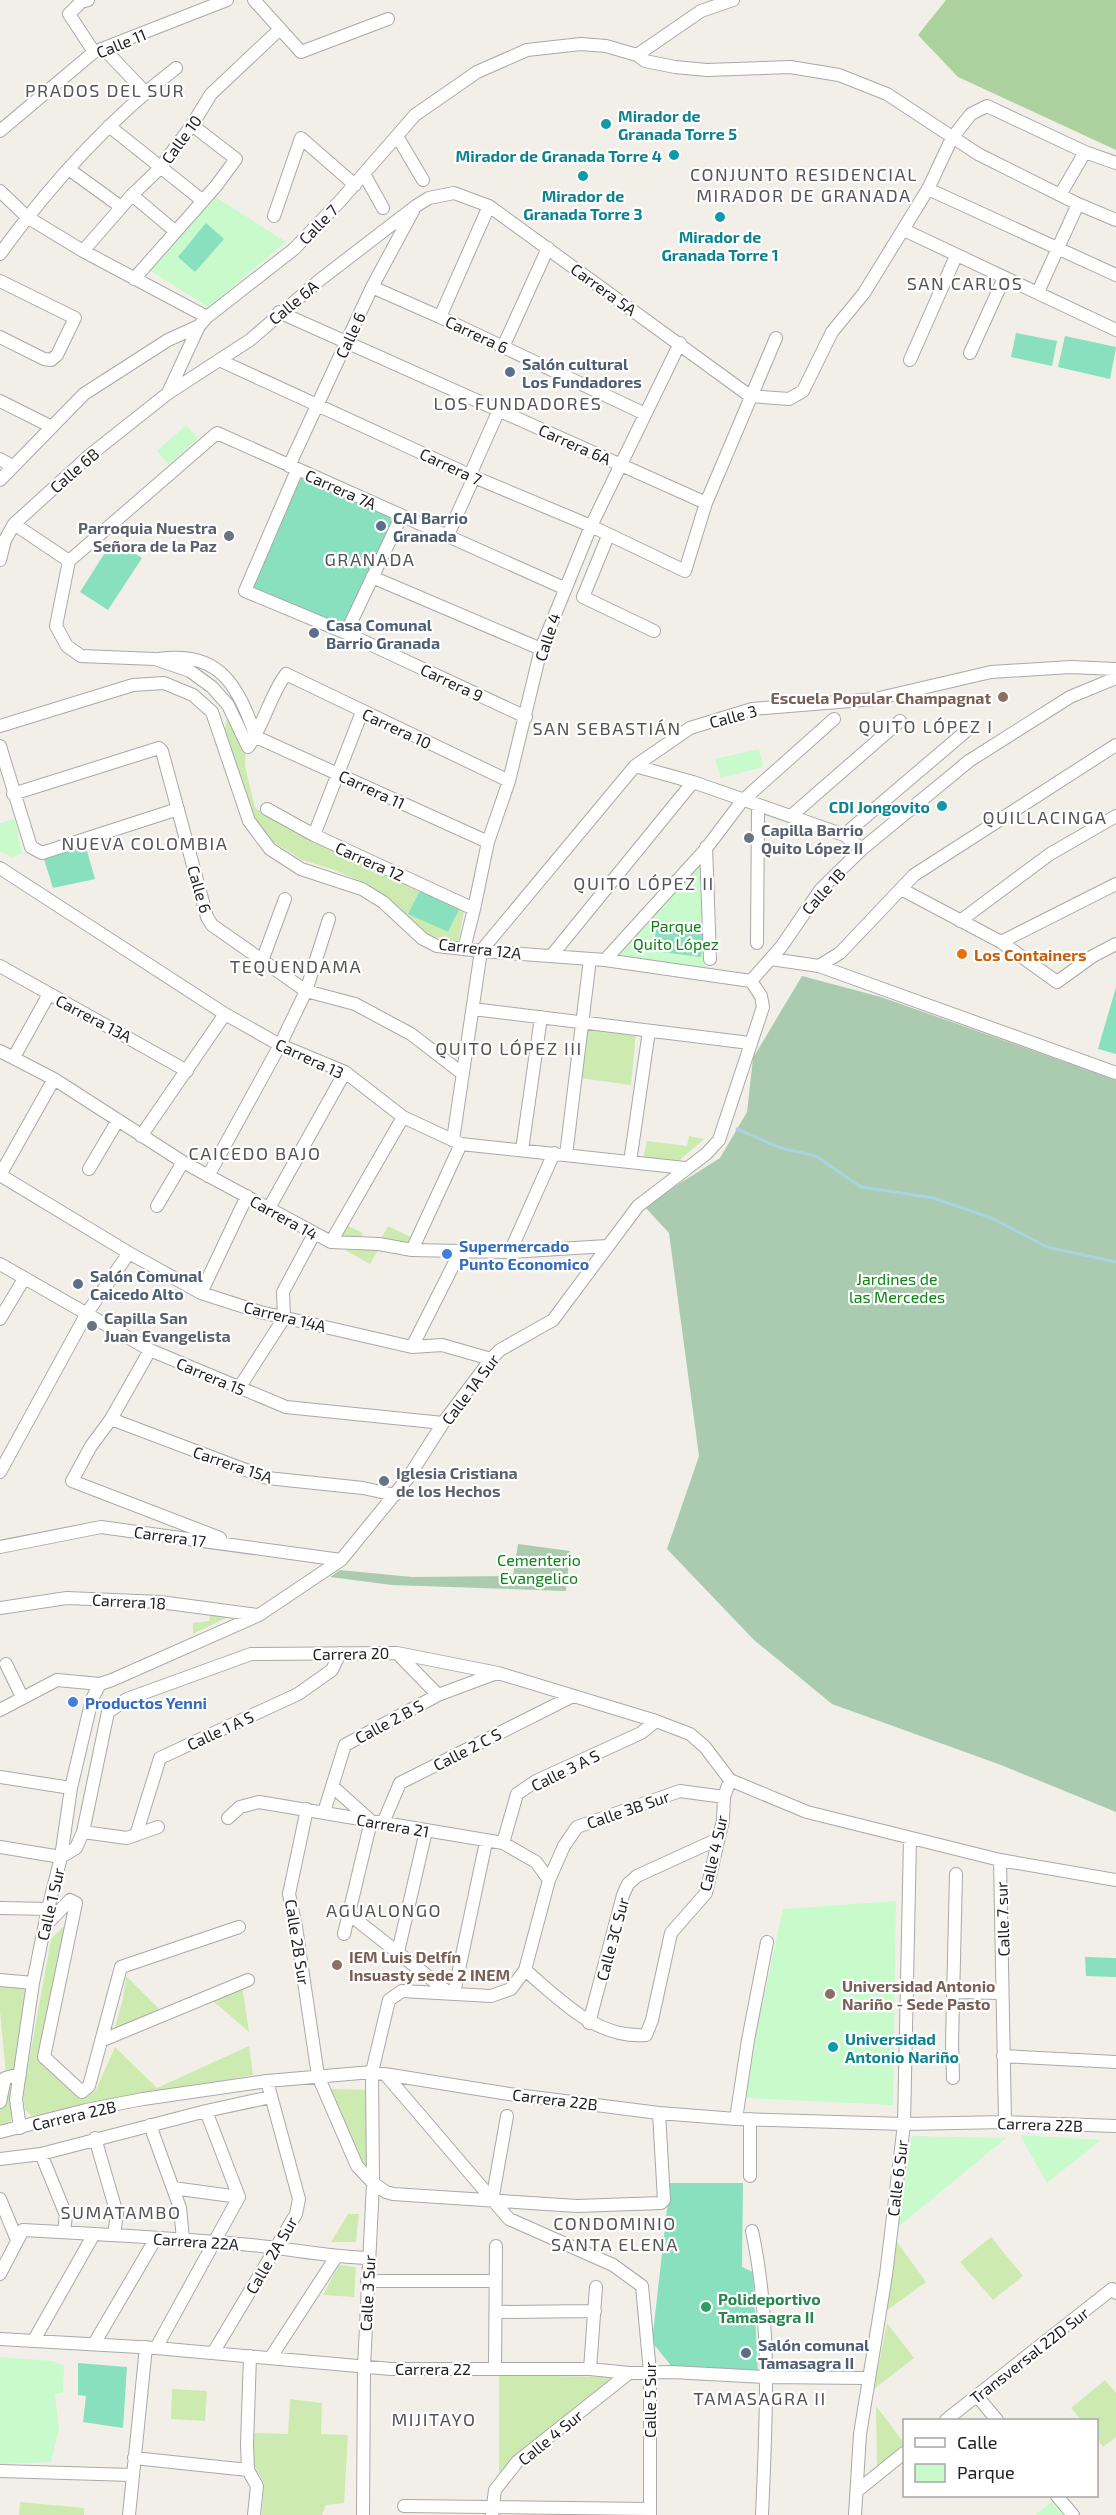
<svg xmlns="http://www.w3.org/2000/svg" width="1116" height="2515" viewBox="0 0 1116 2515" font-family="'Exo 2',sans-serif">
	<rect width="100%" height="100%" fill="#f2efe9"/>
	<path fill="#cdebb0" d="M229,711L246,749L245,766L255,808L298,832L420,889L409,914L448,932L462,904L465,906L458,942L430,936L366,883L331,869L302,860L272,841L254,819L224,732Z
		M585,1027L636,1033L631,1085L580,1078Z
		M689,1136L704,1139L680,1160L643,1159L647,1141L687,1146Z
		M346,1225L363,1233L358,1244L339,1242Z
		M388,1226L417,1240L411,1249L379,1243Z
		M379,1249L370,1264L345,1250Z
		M211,1611L236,1613L193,1634V1623L209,1621Z
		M71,1919L47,2061L88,2096L96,2090L115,2047L157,2088L249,2046L253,2075L32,2116L25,2110L23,2094L51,1939Z
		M126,1976L163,2013L113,2033L123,1999Z
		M0,1983L30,1986L15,2072L6,2075L0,2011Z
		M242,1985L249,2032L213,2001Z
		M18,2079L10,2125L0,2127V2109L7,2083Z
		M329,2089L370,2090L368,2172L360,2162Z
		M348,2214H359L356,2242H331Z
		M991,2237L1023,2276L993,2300L960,2262Z
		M894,2238L926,2282L886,2311Z
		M339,2265L356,2267L354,2297L323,2295Z
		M887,2323L914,2358L874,2389Z
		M499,2375L612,2377L579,2410L499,2477Z
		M1105,2380L1116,2393V2437L1103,2447L1097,2439L1096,2420H1081L1071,2408Z
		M172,2389L207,2391L205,2421L171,2419Z
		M290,2399L322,2403L321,2434L348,2435L344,2503L326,2505L322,2515H262L264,2483L251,2460L250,2433L288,2434Z
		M876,2406L904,2443V2448L877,2466Z
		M20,2502L84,2508V2515H19Z"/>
	<path fill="#add19e" d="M946,0H1116V150L958,77L918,35Z"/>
	<path fill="#aacbaf" d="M802,976L881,997L1116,1080V1812L1001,1765L832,1704L754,1640L667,1549L699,1456L669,1233L644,1206L720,1158L747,1112L753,1058Z
		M518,1544L570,1551L566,1591L392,1585L330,1577L340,1570L412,1577L513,1576Z"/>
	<path fill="#c8facc" d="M216,197L286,242L208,307L148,269Z
		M186,425L198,438L169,465L157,451Z
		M759,749L763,767L721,778L715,759Z
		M15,819L22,854L12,857L0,851V823Z
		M704,858L706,968L616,957Z
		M896,1901L893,2105L746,2098V2079L783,1909Z
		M1020,2135L1101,2140L1047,2183Z
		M912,2136L1006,2138L898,2227Z
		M0,2357L52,2361L64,2366L63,2393L55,2394L59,2429L51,2462L0,2464Z
		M1052,2502L1063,2515H1035Z"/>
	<path fill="#88e0be" d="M206,223L224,239L195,272L178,257Z
		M1016,333L1057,341L1052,366L1011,357Z
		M1065,336L1116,347L1110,379L1058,367Z
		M291,474L395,518L344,626L243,585Z
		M113,540L142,558L108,610L80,592Z
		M85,844L95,879L53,888L43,856Z
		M422,886L462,904L448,932L408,914Z
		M657,921L705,927L701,957L653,951Z
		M1116,987V1054L1098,1049Z
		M1085,1957L1116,1958V1977L1086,1976Z
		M670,2183H743L742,2267L753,2272L758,2373L673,2368L652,2342Z
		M78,2363L127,2367L123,2428L83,2422L86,2396L78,2395Z"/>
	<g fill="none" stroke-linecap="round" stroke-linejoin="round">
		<path stroke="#aad3df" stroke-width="3" d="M737,1129L781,1148L816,1156L861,1187L934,1198L994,1219L1047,1247L1116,1262"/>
		<g stroke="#a9a9a9" stroke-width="14">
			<path id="minor" d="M88,0L81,2L69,14L94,52
				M254,0L301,52L388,19
				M104,49L145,92
				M637,55L701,11L733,0
				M109,126L203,201
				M0,131L94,52L227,0
				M397,136L423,180
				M70,170L121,207
				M364,174L383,208
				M928,189L1116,275
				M0,191L27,217L83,251L207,317
				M132,195L176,232
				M1060,195L1085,152
				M274,216L301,138L355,185
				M904,230L1116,330
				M83,251L132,195L160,168L192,125L211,94L280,29
				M0,254C49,186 109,120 176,68
				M134,279L216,186L236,159L192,125
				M0,281L75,318L57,355L51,360L44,359L0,337
				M372,287L440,317L645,414
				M1038,292L1078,204
				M279,312L706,503
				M440,317L489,206
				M503,347L548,248
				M970,353L1004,278
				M219,360L474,477L591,526L685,571L706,503L776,338
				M910,360L956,256
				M168,393L199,326L207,317L294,249L341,200L415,115L477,72L527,50L581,44L606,46L637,55L645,61L675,67L707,70L790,67L839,75L887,94L978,154L1078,204L1116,220
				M0,401L52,427
				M0,459L12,466
				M289,466L372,287L413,211
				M297,470L245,591L346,633L526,717
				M470,475L499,410
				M0,480L84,394L168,340L199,326
				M14,524L69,561
				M608,536L583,597L654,631
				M447,537L474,477
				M0,560L5,540L14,524L90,455L167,394L250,340L321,279L416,206L429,198L454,193L489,206L750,396L789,399L803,391L832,332L864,293L928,189L952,138L971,114L987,106L1085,152L1116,163
				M69,561L56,626L67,646L81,656L155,659L190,671L212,687L228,705L248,747C264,725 269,697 286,674L509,781
				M69,561L217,433L564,588
				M372,577L541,649
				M346,633L401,517
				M159,659C221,650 238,687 256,737L488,842
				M0,726L133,685L164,683L193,695L212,712L249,821L270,849L301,869L362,889L383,902L423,939L437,946L481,951L605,960L751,981
				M0,746L31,847L42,853L178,809
				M635,766L693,782L844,835L862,849
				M13,794L159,748L162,751L207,917L212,925L306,991L355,1004L411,1034L463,1074
				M267,809L314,835L474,909
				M791,816L900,721
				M314,835L362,712
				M844,835L965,732
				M706,847L710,959
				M0,868L225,1014L280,1045L345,1072L403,1117L461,1144L685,1168
				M901,889L1001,942L1057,982L1093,956L1116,944
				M960,921L1050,854L1116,816
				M1001,942L1116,884
				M757,943L758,807
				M464,949L474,909L488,842L509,781L541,649L591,526L680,343
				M481,951L635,766L690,728L752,709L875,699L991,672L1071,667L1116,669
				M552,955L693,782
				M771,959L819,966L840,953L914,875L1116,745
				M605,960L705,850L742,801L834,719
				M262,961L285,899
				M0,966L187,1071
				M819,966L1116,1073
				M751,981L781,947L821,889L862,849L969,761L1070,697L1116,678
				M473,1009L750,1043
				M0,1051L54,1079L183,1162L331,1242L379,1244L412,1250L510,1252L607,1246
				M14,1057L49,994
				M141,1136L225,1014
				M453,1140L481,951
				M522,1150L541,1017
				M566,1155L590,959
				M630,1162L649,1031
				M89,1169L118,1120
				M0,1175L129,1253L201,1293L260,1312L412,1347L442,1345L491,1359
				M0,1175L54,1079
				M208,1176L280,1045L306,991L329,919
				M157,1206L183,1162
				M269,1208L345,1072
				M331,1242L403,1117
				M412,1250L461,1144
				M510,1252L554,1153
				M0,1264L150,1350L286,1407L443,1423
				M201,1293L247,1196
				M0,1319L24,1279
				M412,1347L461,1250
				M150,1350L111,1419L91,1446L72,1481L220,1538
				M239,1388L284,1318L283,1292L314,1234
				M111,1419L267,1478L363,1488L395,1495
				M0,1472L87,1313L129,1253
				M0,1547L101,1527L341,1560
				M0,1608L67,1598L160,1602L258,1615
				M397,1653L438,1695
				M6,1664L22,1697
				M0,1710L57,1680L100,1684L112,1680L259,1615L341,1560L408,1478L443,1423L491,1359L500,1350L553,1320L638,1206L706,1154L719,1140L763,1007L761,996L751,981
				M0,1777L71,1788
				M332,1786L371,1821L344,1934
				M307,1809L289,1894L296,1927L318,2076L357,2166L373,2183L386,2192L393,2194L577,2206L661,2203L664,2200L659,2113
				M324,1812L345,1745L438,1695L497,1673
				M228,1818L240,1807L259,1802L503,1843L536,1862L549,1880
				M383,1823L400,1783L573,1696
				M83,1832L127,1838L158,1827
				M136,1835L160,1758L298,1694L332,1670L340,1653
				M503,1843L517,1794L536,1781L641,1733L656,1721
				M0,1847L61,1857L76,1848L83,1832L108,1712L127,1699L251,1654L397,1653L498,1673L656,1721L690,1734L705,1747L730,1780L807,1812L1000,1860L1116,1880
				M1000,1860L1005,2122
				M0,1908L48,1909
				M349,1914L449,1993
				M45,1926L70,1900L76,1903L44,2057L82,2092L89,2086L121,1967L239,1927
				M398,1952L426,1831
				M525,1970C561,2000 596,2039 646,2035L652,2020L671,1933L706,1893L723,1820L724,1797L730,1780
				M0,1980L33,1983
				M955,1992L1001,1993
				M454,1993L486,1842
				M589,2023L623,1895L628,1884L637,1876L718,1839
				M103,2040L248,1980
				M1003,2056L1116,2062
				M385,2074L509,2219L613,2265L642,2286L650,2372V2515
				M953,2078L952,2043L956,1874
				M0,2102L5,2078L20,2074
				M736,2119L748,2040L767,1942
				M150,2125L180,2208L183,2239
				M20,2128L16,2099L33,1983L48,1909L61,1857L71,1788L92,1699L100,1684
				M0,2132L86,2110L143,2099L267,2081L372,2072L509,2094L659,2113L736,2119L904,2124L1005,2122L1116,2126
				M95,2138L117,2214L114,2235
				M41,2154L66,2215L64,2232
				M0,2159L41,2154L206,2111L271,2097
				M750,2176V2119
				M173,2188L239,2197
				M0,2199L17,2240
				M492,2201L507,2116
				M752,2231C772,2323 766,2421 762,2515
				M0,2274L23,2230C99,2234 175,2238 251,2245C291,2249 329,2257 369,2258
				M367,2281H495
				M496,2312L595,2311
				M0,2339L156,2348L391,2369H590L629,2373L672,2372L765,2377L867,2378
				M34,2340L94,2234
				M94,2344L156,2238
				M156,2348L239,2197L206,2111
				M213,2353L296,2214L299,2199L267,2081
				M250,2356L247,2444L248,2470L257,2486L254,2515
				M271,2357L336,2257
				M495,2368L496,2246
				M590,2369L596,2287
				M977,2396L997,2420
				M946,2420L1112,2289L1116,2293
				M134,2458L248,2470
				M0,2471L132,2475
				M857,2491L904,2453
				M1057,2496L1073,2515
				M404,2506L650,2509
				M492,2514L495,2490L517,2462L629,2373
				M129,2515L146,2347
				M363,2515L364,2367L373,2183L372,2072L389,2000L402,1991L491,1996L511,1989L525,1970L549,1880L564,1846L577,1827L680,1791L724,1797
				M855,2515L860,2434L886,2275L904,2124L910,1839"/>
		</g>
		<use href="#minor" stroke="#fff" stroke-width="12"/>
	</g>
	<g fill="#0f9aa8" stroke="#fff" stroke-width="2">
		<circle cx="606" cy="124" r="6"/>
		<circle cx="674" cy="155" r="6"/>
		<circle cx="583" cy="176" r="6"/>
		<circle cx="720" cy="217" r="6"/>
		<circle cx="942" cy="806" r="6"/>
		<circle cx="833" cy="2047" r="6"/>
	</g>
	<g fill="#5c6f8a" stroke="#fff" stroke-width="2">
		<circle cx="510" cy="372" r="6"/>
		<circle cx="381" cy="526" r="6"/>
		<circle cx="314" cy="633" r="6"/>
		<circle cx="78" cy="1284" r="6"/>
		<circle cx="746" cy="2353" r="6"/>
	</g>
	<g fill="#6b7280" stroke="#fff" stroke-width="2">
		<circle cx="229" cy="536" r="6"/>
		<circle cx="749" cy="838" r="6"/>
		<circle cx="92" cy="1326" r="6"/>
		<circle cx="384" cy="1481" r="6"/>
	</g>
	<g fill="#8d6e63" stroke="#fff" stroke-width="2">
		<circle cx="1003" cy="697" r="6"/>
		<circle cx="337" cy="1965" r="6"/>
		<circle cx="830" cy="1994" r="6"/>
	</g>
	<circle fill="#e8710a" stroke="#fff" stroke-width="2" cx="962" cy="954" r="6"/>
	<g fill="#3f7fe0" stroke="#fff" stroke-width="2">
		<circle cx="447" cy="1254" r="6"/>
		<circle cx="73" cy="1702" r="6"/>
	</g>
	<circle fill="#2e9e5b" stroke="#fff" stroke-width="2" cx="706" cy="2307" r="6"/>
	<g text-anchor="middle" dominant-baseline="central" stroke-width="4.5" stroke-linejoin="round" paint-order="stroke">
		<g font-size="16" fill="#222" stroke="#fff">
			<text transform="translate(121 43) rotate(-22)">Calle 11</text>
			<text transform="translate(181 139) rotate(-54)">Calle 10</text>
			<text transform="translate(318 224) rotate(-46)">Calle 7</text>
			<text transform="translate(604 289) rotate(36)">Carrera 5A</text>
			<text transform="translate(293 302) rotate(-40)">Calle 6A</text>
			<text transform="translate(477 334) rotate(25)">Carrera 6</text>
			<text transform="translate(350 335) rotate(-65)">Calle 6</text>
			<text transform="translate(575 444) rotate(24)">Carrera 6A</text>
			<text transform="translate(451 466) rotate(25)">Carrera 7</text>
			<text transform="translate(74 470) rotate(-41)">Calle 6B</text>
			<text transform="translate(341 489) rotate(24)">Carrera 7A</text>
			<text transform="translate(547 637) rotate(-72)">Calle 4</text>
			<text transform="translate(452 682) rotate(25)">Carrera 9</text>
			<text transform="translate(733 716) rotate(-15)">Calle 3</text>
			<text transform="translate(397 728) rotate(25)">Carrera 10</text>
			<text transform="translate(372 789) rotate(25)">Carrera 11</text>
			<text transform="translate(370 861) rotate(24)">Carrera 12</text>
			<text transform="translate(200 889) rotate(74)">Calle 6</text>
			<text transform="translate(823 891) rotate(-48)">Calle 1B</text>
			<text transform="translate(480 948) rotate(7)">Carrera 12A</text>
			<text transform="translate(94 1018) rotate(28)">Carrera 13A</text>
			<text transform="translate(310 1058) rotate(25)">Carrera 13</text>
			<text transform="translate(284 1217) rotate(29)">Carrera 14</text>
			<text transform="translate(285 1316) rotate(14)">Carrera 14A</text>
			<text transform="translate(211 1376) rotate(23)">Carrera 15</text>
			<text transform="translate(470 1389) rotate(-53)">Calle 1A Sur</text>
			<text transform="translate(233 1464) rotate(19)">Carrera 15A</text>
			<text transform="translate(170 1536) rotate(8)">Carrera 17</text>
			<text transform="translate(129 1601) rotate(3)">Carrera 18</text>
			<text transform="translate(351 1653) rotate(-1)">Carrera 20</text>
			<text transform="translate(389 1721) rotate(-28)">Calle 2 B S</text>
			<text transform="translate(220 1730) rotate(-25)">Calle 1 A S</text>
			<text transform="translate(467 1749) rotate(-27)">Calle 2 C S</text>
			<text transform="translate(565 1770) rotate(-26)">Calle 3 A S</text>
			<text transform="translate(628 1809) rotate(-19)">Calle 3B Sur</text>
			<text transform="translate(393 1825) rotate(10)">Carrera 21</text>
			<text transform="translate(713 1853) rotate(-77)">Calle 4 Sur</text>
			<text transform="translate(50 1904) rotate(-77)">Calle 1 Sur</text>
			<text transform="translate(1002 1919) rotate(-92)">Calle 7 sur</text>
			<text transform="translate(612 1939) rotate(-75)">Calle 3C Sur</text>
			<text transform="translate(298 1942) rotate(81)">Calle 2B Sur</text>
			<text transform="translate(555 2099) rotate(7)">Carrera 22B</text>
			<text transform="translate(74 2115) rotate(-13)">Carrera 22B</text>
			<text transform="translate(1040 2124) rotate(2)">Carrera 22B</text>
			<text transform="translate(897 2178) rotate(-83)">Calle 6 Sur</text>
			<text transform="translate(196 2241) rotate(4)">Carrera 22A</text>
			<text transform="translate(271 2255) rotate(-60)">Calle 2A Sur</text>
			<text transform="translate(367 2293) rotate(-87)">Calle 3 Sur</text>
			<text transform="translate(1029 2355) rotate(-38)">Transversal 22D Sur</text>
			<text x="433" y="2368">Carrera 22</text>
			<text transform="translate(649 2400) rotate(-90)">Calle 5 Sur</text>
			<text transform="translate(550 2437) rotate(-39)">Calle 4 Sur</text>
		</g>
		<g font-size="16" font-weight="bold" fill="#0d838f" stroke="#fff" text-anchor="start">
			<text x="618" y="115">Mirador de<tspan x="618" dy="18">Granada Torre 5</tspan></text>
			<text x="662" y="155" text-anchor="end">Mirador de Granada Torre 4</text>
			<text x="583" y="195" text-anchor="middle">Mirador de<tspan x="583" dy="18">Granada Torre 3</tspan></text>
			<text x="720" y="236" text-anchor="middle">Mirador de<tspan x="720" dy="18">Granada Torre 1</tspan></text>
			<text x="930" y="806" text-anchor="end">CDI Jongovito</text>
			<text x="845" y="2038">Universidad<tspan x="845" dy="18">Antonio Nariño</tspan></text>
		</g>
		<g font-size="16" font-weight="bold" fill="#4e5e75" stroke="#fff" text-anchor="start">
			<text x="522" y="363">Salón cultural<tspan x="522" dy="18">Los Fundadores</tspan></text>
			<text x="393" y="517">CAI Barrio<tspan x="393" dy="18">Granada</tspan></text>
			<text x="326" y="624">Casa Comunal<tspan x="326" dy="18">Barrio Granada</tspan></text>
			<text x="90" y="1275">Salón Comunal<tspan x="90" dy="18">Caicedo Alto</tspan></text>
			<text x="758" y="2344">Salón comunal<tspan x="758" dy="18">Tamasagra II</tspan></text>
		</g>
		<g font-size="16" font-weight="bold" fill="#5b616d" stroke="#fff" text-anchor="start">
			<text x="217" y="527" text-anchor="end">Parroquia Nuestra<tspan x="217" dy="18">Señora de la Paz</tspan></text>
			<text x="761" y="829">Capilla Barrio<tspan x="761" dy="18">Quito López II</tspan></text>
			<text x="104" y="1317">Capilla San<tspan x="104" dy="18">Juan Evangelista</tspan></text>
			<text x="396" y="1472">Iglesia Cristiana<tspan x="396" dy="18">de los Hechos</tspan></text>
		</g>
		<g font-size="16" font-weight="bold" fill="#785e54" stroke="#fff" text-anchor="start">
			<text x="991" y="697" text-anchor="end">Escuela Popular Champagnat</text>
			<text x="349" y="1956">IEM Luis Delfín<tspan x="349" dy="18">Insuasty sede 2 INEM</tspan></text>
			<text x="842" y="1985">Universidad Antonio<tspan x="842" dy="18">Nariño - Sede Pasto</tspan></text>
		</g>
		<g font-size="16" fill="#0c8416" stroke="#fff">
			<text x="676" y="925">Parque<tspan x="676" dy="18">Quito López</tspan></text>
			<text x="897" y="1278">Jardines de<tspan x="897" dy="18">las Mercedes</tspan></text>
			<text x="539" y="1559">Cementerio<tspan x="539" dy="18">Evangelico</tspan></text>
		</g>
		<g font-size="16" font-weight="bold" fill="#c56008" stroke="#fff" text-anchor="start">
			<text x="974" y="954">Los Containers</text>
		</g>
		<g font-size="16" font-weight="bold" fill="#366cbe" stroke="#fff" text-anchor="start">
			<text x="459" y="1245">Supermercado<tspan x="459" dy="18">Punto Economico</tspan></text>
			<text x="85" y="1702">Productos Yenni</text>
		</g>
		<g font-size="16" font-weight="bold" fill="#27864d" stroke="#fff" text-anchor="start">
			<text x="718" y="2298">Polideportivo<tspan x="718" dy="18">Tamasagra II</tspan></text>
		</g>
		<g font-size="18" letter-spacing="1.5" fill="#555" stroke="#fff">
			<text x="105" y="90">PRADOS DEL SUR</text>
			<text x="804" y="174">CONJUNTO RESIDENCIAL<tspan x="804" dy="21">MIRADOR DE GRANADA</tspan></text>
			<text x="965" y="283">SAN CARLOS</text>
			<text x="518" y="403">LOS FUNDADORES</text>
			<text x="370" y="559">GRANADA</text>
			<text x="926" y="726">QUITO LÓPEZ I</text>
			<text x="607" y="728">SAN SEBASTIÁN</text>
			<text x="1045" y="817">QUILLACINGA</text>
			<text x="145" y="843">NUEVA COLOMBIA</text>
			<text x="644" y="883">QUITO LÓPEZ II</text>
			<text x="296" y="966">TEQUENDAMA</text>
			<text x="509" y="1048">QUITO LÓPEZ III</text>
			<text x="255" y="1153">CAICEDO BAJO</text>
			<text x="384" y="1910">AGUALONGO</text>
			<text x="121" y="2212">SUMATAMBO</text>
			<text x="615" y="2223">CONDOMINIO<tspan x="615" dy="21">SANTA ELENA</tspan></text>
			<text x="760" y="2398">TAMASAGRA II</text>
			<text x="434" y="2419">MIJITAYO</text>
		</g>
	</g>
	<rect x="903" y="2419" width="195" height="78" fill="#ffffff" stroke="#a7a7a7" stroke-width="1.5"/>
	<rect x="915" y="2438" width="30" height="9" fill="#ffffff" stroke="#a7a7a7" stroke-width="1.5"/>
	<text x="957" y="2449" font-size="18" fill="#222222">Calle</text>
	<rect x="915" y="2464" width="30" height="18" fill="#c8facc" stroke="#a7a7a7" stroke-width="1.5"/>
	<text x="957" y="2479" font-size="18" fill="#222222">Parque</text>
</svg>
